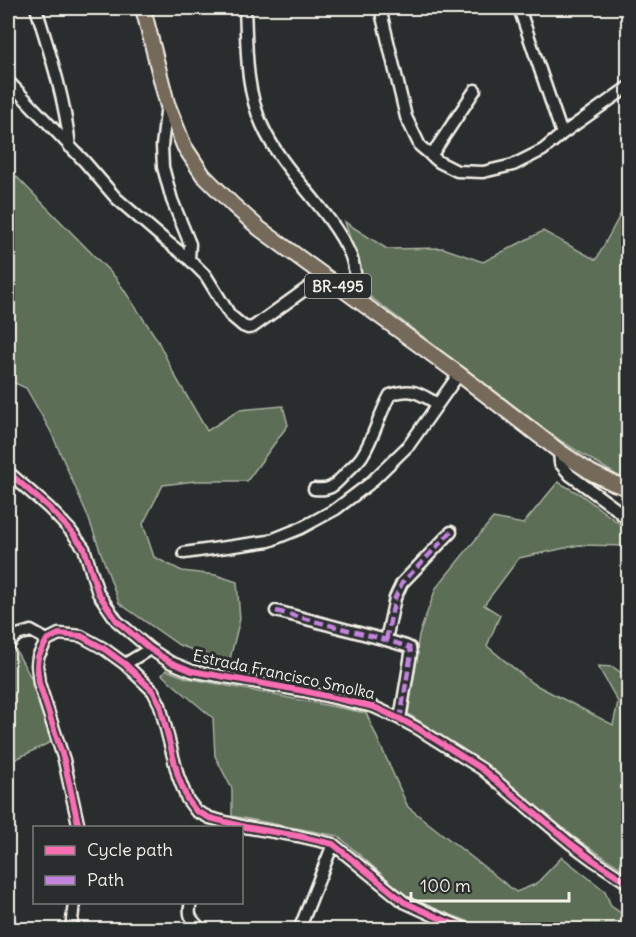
<svg xmlns="http://www.w3.org/2000/svg" width="636" height="937" viewBox="0 0 636 937" font-family="Delius,sans-serif">
	<rect width="100%" height="100%" fill="#2a2d2e"/>
	<filter id="ink" filterUnits="userSpaceOnUse"><feTurbulence type="fractalNoise" baseFrequency=".0167" numOctaves="2"/><feDisplacementMap in="SourceGraphic" scale="12" xChannelSelector="R" yChannelSelector="G"/><feConvolveMatrix kernelMatrix="1 2 1 2 8 2 1 2 1" color-interpolation-filters="sRGB"/></filter>
	<g filter="url(#ink)">
		<path fill="#5c6e57" stroke="#a8b0a0" stroke-width="1.5" d="M8,168L116,278L157,339L174,374L207,431L239,410L283,406L288,425L247,481H195L163,485L143,524L154,557L182,571L216,575L237,582L240,619L229,663L179,645L119,603L87,514L51,432L26,388L8,380Z
			M628,200V481L623,479L561,441L368,295L345,222L387,249L443,248L483,262L543,231L596,260Z
			M558,482L580,494L628,530V546L579,545L519,558L484,605L500,615L487,646L532,683L613,725L618,702L598,666L613,667L628,678V873L566,832L487,765L408,714L419,635L436,588L493,518L523,524Z
			M13,645L63,736L8,763V649Z
			M166,670L187,678L366,713L408,807L516,892L536,884L562,857L605,891L611,906L628,918V929H511L470,922L410,899L338,836L232,816V789L215,756L213,718L162,675Z
			M8,914L26,929H8Z"/>
		<g fill="none" stroke-linecap="round" stroke-linejoin="round">
			<g stroke="#f4f1e8" stroke-width="15">
				<path id="minor" d="M36,8C50,53 65,99 70,147
					M245,8C247,47 245,88 262,125C283,173 328,206 350,254C356,268 356,284 357,299
					M380,8L406,117L420,146L439,162L457,171L483,172L513,165L543,150L562,134L628,87
					M519,8L562,134
					M8,81L85,162L116,198L166,241L189,259L206,276L230,315L243,326L248,328L253,327L324,276
					M167,104L162,146L163,167L172,200L190,244L189,259
					M431,156L475,90
					M559,451L560,463L570,475L615,508L628,520
					M8,472L49,508L70,530L84,548L98,593L117,621L150,649L170,662L192,671L304,691L374,707L400,719L417,728L482,769L570,843L593,860L628,883
					M314,489C331,491 335,485 346,473C351,468 358,462 362,456C374,437 379,415 390,395C413,387 418,393 438,404
					M184,553L269,541L301,528L336,509L369,484L409,445L459,374
					M276,611L386,640L406,646L410,648L411,654L400,719
					M386,640L395,598L402,583L451,532
					M8,645L17,635L31,631L47,640
					M125,664L150,649
					M79,828L64,760L39,683L37,665L38,657L47,640L59,634L81,636L103,648L125,664L153,691L160,705L178,776L187,799L196,811L210,818L245,827L298,836L333,844L404,902L439,918L468,930
					M191,902C187,917 192,920 202,930
					M71,930L74,902
					M299,930L333,844"/>
			</g>
			<g stroke="#f4f1e8" stroke-width="18">
				<path id="major" d="M143,8L167,103L184,146L203,175L233,205L260,229L459,374L559,451L592,473L613,483L628,488"/>
			</g>
			<use href="#minor" stroke="#2a2d2e" stroke-width="10"/>
			<use href="#major" stroke="#746a5a" stroke-width="14"/>
			<path stroke="#c483df" stroke-width="4.5" stroke-dasharray="9 4.5" stroke-linecap="butt" d="M276,611L386,640L406,646L410,648L411,654L400,719
				M386,640L395,598L402,583L451,532"/>
			<g stroke="#2a2d2e" stroke-width="10">
				<path id="cycleway" d="M8,472L49,508L70,530L84,548L98,593L117,621L150,649L170,662L192,671L304,691L374,707L400,719L417,728L482,769L570,843L593,860L628,883
					M79,828L64,760L39,683L37,665L38,657L47,640L59,634L81,636L103,648L125,664L153,691L160,705L178,776L187,799L196,811L210,818L245,827L298,836L333,844L404,902L439,918L468,930"/>
			</g>
			<use href="#cycleway" stroke="#f96db3" stroke-width="6"/>
		</g>
	</g>
	<g text-anchor="middle" dominant-baseline="central" stroke-width="6" stroke-linejoin="round" paint-order="stroke">
		<rect fill="#2a2d2e" stroke="#b7b6b0" stroke-width="1.5" x="305" y="274" width="66" height="24" rx="4.5"/>
		<g font-size="15" font-weight="bold" fill="#f4f1e8">
			<text x="338" y="286">BR-495</text>
		</g>
		<g font-size="16" fill="#f4f1e8" stroke="#2a2d2e">
			<text transform="translate(284 674) rotate(12)">Estrada Francisco Smolka</text>
		</g>
	</g>
	<rect width="636" height="937" fill="none" stroke="#2a2d2e" stroke-width="30"/>
	<rect x="15" y="15" width="606" height="907" fill="none" stroke="#f4f1e8" stroke-width="2" filter="url(#ink)"/>
	<rect x="33" y="826" width="210" height="78" fill="#2a2d2e" stroke="#7b7b78" stroke-width="1.5"/>
	<rect x="45" y="846" width="30" height="9" fill="#f96db3" stroke="#7b7b78" stroke-width="1.5"/>
	<text x="87" y="856" font-size="18" fill="#f4f1e8">Cycle path</text>
	<rect x="45" y="876" width="30" height="9" fill="#c483df" stroke="#7b7b78" stroke-width="1.5"/>
	<text x="87" y="886" font-size="18" fill="#f4f1e8">Path</text>
	<path d="M411 892v9h158v-9" fill="none" stroke="#f4f1e8" stroke-width="3"/>
	<text x="420" y="892" font-size="18" fill="#f4f1e8" stroke="#2a2d2e" stroke-width="4.5" paint-order="stroke">100 m</text>
</svg>
